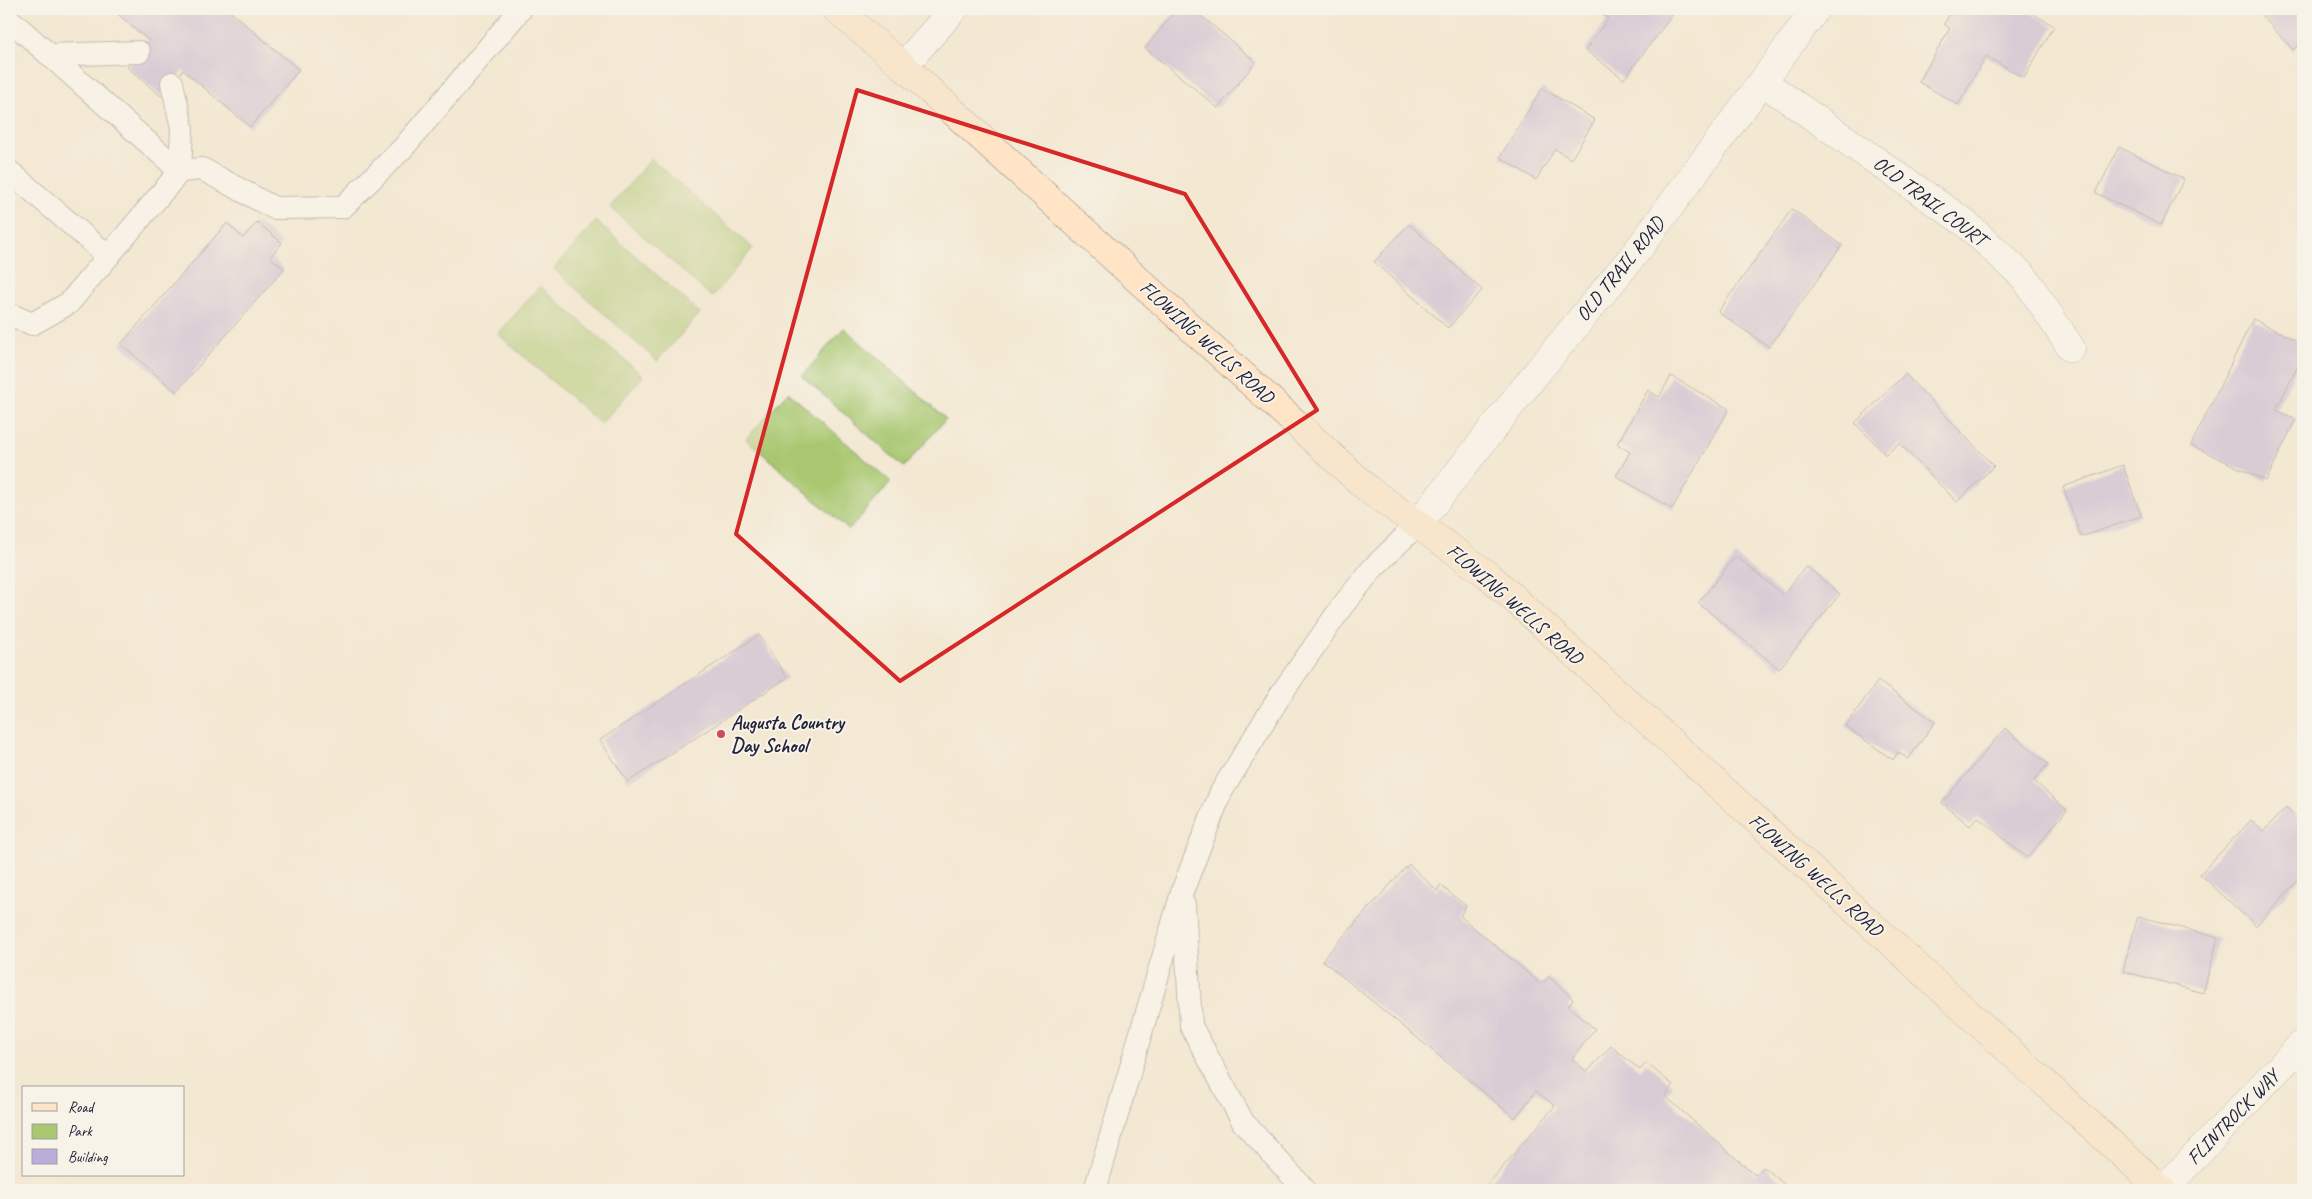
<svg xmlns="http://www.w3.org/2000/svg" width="2312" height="1199" viewBox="0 0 2312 1199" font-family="Caveat,sans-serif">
	<rect width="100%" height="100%" fill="#f7f3e8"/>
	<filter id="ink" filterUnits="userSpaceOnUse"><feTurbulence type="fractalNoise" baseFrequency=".02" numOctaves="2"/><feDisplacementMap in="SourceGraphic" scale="10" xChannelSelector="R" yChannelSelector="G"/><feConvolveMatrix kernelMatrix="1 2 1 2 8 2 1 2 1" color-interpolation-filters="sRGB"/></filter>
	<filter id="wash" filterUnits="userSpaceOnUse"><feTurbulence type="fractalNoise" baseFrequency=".0096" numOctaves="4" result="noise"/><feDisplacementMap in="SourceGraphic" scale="20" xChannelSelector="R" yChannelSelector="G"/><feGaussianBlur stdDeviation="1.12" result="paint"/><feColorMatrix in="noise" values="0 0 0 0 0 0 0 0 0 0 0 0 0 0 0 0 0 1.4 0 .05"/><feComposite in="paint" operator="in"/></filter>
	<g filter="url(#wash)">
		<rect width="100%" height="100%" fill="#f3e8d2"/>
		<path fill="#a8c76f" stroke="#657455" d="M651,159L753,248L712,297L610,207Z
			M596,221L700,313L657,361L554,269Z
			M540,286L643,376L601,424L498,334Z
			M844,328L946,419L904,467L802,376Z
			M788,392L891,482L849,530L746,439Z"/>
		<g id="blocks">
			<path fill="#bcacda" d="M112,9H227L299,70L250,127L183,70L161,96L127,67L149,41Z
				M1177,9H1193L1256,62L1218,108L1145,48Z
				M1594,9H1674L1676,10L1624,79L1585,50L1608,19Z
				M1953,9H2024L2054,26L2024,78L1986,56L1958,105L1919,82L1950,28L1944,24Z
				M2256,9H2303V41L2293,50Z
				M1542,88L1595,120L1571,159L1555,149L1536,180L1500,157Z
				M2119,147L2184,179L2161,225L2096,193Z
				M1792,209L1842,245L1769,347L1718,312Z
				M257,222L282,243L270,257L284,269L176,392L121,344L227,223L243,238Z
				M1409,224L1482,290L1448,328L1374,262Z
				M2253,319L2303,344V356L2276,410L2296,419L2266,481L2191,445Z
				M1905,374L1994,466L1957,502L1899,443L1886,455L1855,423Z
				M1671,376L1729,409L1672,509L1616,476L1630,452L1617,444L1648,390L1659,397Z
				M2123,465L2141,516L2081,537L2063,487Z
				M1736,556L1783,595L1806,566L1840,594L1779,669L1698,603Z
				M759,635L787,678L628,782L600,740Z
				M1878,681L1935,722L1908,759L1898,752L1893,760L1845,726Z
				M2005,728L2048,764L2034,781L2067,810L2027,858L1978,817L1970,826L1942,803Z
				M2286,807L2303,823V875L2256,926L2200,874L2251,820L2264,831Z
				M1409,864L1437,891L1440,885L1466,906L1460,916L1541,984L1549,977L1573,999L1568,1006L1595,1029L1572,1059L1587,1072L1611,1046L1640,1070L1646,1063L1673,1085L1665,1096L1755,1175L1764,1167L1785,1185L1781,1190H1483L1555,1106L1536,1091L1515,1118L1322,960Z
				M2138,916L2218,938L2203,993L2123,971Z"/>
		</g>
	</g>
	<g filter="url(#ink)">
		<use href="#blocks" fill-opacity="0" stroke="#8a8586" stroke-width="1"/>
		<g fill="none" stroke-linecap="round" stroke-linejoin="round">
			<g stroke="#8a8586" stroke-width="24">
				<path id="service" d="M9,19L180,171L202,169L274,208L343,207L403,148L521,9
					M50,55L139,52
					M9,171L108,256
					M9,314L32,324L69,303L180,171L182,128L172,83
					M1184,905L1191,1026L1243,1122L1305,1190
					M1095,1190L1183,889L1221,792L1281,694L1343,605L1373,568L1418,524"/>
			</g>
			<g stroke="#8a8586" stroke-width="29">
				<path id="minor" d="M903,66L954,9
					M1763,82L1964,222L2025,278L2071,348
					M1418,524L1534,376L1637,251L1816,9
					M2163,1190L2303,1043"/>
			</g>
			<g stroke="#8a8586" stroke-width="29">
				<path id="secondary" d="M836,9L903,66L1368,489L1488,575L2162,1190"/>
			</g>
			<use href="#service" stroke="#fff" stroke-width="22"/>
			<use href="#minor" stroke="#fff" stroke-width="28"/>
			<use href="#secondary" stroke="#ffe4c6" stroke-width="28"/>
		</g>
	</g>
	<path d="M0 0H2312V1199H0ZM857,90L1185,194L1317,410L900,681L736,534Z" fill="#f3e8d2" fill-opacity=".55" fill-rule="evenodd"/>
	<path fill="none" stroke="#d62828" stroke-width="4" stroke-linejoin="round" d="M857,90L1185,194L1317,410L900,681L736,534Z"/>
	<circle fill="#d1495b" stroke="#f7f3e8" stroke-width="2" cx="721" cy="734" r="5"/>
	<g text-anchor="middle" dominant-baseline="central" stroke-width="4" stroke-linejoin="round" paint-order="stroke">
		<g font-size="20" fill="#22223b" stroke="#f7f3e8">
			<text transform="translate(1930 201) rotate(37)">OLD TRAIL COURT</text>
			<text transform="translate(1620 269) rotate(-51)">OLD TRAIL ROAD</text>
			<text transform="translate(1207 342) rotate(42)">FLOWING WELLS ROAD</text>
			<text transform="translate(1515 604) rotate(41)">FLOWING WELLS ROAD</text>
			<text transform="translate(1816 875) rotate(42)">FLOWING WELLS ROAD</text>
			<text transform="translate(2233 1117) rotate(-46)">FLINTROCK WAY</text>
		</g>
		<g font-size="20" font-weight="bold" fill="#22223b" stroke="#f7f3e8" text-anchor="start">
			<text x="731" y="722">Augusta Country<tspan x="731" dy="23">Day School</tspan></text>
		</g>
	</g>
	<rect width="2312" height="1199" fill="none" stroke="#f7f3e8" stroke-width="30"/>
	<rect x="22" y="1086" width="162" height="90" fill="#f7f3e8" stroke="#a29fa3"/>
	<rect x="32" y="1103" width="25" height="8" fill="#ffe4c6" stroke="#a29fa3"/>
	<text x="68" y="1112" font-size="15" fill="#22223b">Road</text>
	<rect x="32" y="1124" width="25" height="15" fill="#a8c76f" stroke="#a29fa3"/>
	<text x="68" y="1136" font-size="15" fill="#22223b">Park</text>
	<rect x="32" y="1149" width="25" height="15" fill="#bcacda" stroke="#a29fa3"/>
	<text x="68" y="1162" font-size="15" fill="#22223b">Building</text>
</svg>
